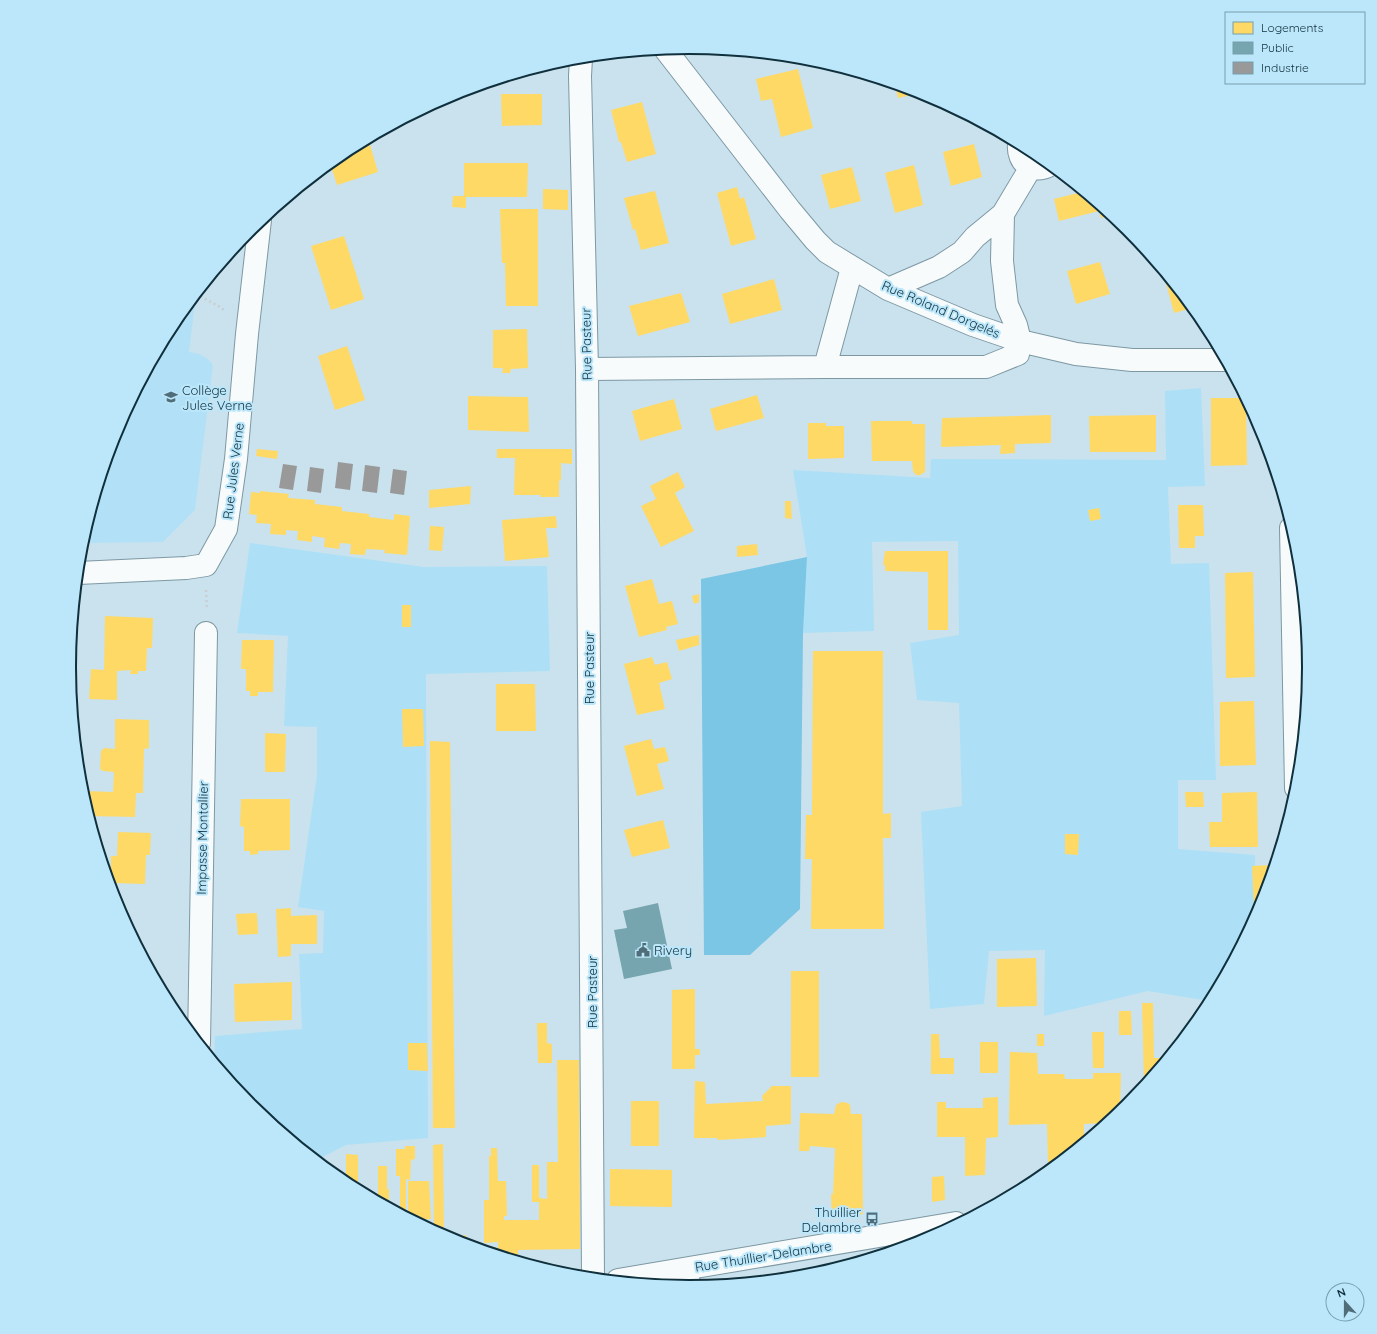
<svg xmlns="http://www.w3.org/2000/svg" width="1377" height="1334" viewBox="0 0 1377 1334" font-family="Quicksand,sans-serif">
	<rect width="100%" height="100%" fill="#cae2ed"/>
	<path fill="#b2e1f7" d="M196,294L189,352L199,354L208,359L213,365L195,510L163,542L81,543L116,430L173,322Z"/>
	<path fill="#ade0f6" d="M1201,388L1205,486L1168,487L1171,564L1209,563L1216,780H1178V849L1255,855L1256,913L1209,1001L1148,991L1044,1016L1045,950L989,951L984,1004L930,1009L921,812L962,806L959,703L917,700L910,643L959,635L958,541L872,542L874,631L803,633L807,557L793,470L930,478L931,459L1166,460L1165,391Z
		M250,543L424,567L547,566L550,671L426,674L428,1138L346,1145L317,1160L250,1105L214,1062L215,1036L302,1029L299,954L323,953L324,911L298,907L317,775V727L284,726L288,636L237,633Z"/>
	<path fill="#7bc6e4" d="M807,557L803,633L800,909L750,955H704L701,579Z"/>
	<path fill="#ffd966" d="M798,69L813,128L781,137L772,99L761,101L756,79Z
		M895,85L920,93L898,98Z
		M501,94H542V125L502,126Z
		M642,102L656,154L627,162L621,142H619L611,110Z
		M369,141L378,172L337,185L330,163L344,151L359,144Z
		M974,144L982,177L951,186L943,152Z
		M464,163H528L527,197H466V208L452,207L453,196H464Z
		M914,165L923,205L895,213L885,173Z
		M852,167L861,201L830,209L821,175Z
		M737,187L740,199L744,197L756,239L731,246L717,193Z
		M543,189L568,190V210L543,209Z
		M655,191L669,243L641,250L635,229L633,230L624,198Z
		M1082,192L1111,215L1101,218L1099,211L1059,221L1054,199Z
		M500,209H538V306H506L505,263H502Z
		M344,236L364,299L331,310L311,246Z
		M1100,262L1110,294L1076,304L1067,271Z
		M774,279L782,310L730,324L722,294Z
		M1171,282L1172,283L1192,308L1174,313L1166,283Z
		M681,293L690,322L638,336L629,306Z
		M527,329L528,368L511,369L510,373H502L503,368H493V330Z
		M347,346L365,400L335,410L318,356Z
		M757,395L764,418L716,431L710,409Z
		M468,396L528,397L529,432L468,430Z
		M1211,398H1244L1246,401L1247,465L1211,466Z
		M674,399L682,429L640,441L632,411Z
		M1051,415V443L1015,444V453L1000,454L1001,445L941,447L942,418Z
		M1156,415V452H1090L1089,416Z
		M871,421H912V424H925V472L920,475H916L913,471L912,461H872Z
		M808,423H826V426H844V458L808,459Z
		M257,449L278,451L277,459L256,456Z
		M497,449H572V464L561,463V480L559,481V497H540L541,495H514L515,458H497Z
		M678,472L685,487L675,493L694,531L661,547L641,506L656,499L650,486Z
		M471,486L470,504L429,508V490Z
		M260,491L289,494L288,498L315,500V504L342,507V511L369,514V517L394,520V514L410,516L407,555L384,553L385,550L366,549L365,555L350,554L351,544L340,543L339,549L324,547L325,538L312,536V542L297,540L298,531L286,530V535L270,534L271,524L256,523L257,515L249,514L251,492L260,493Z
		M785,501H791L792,519L785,518Z
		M1178,505H1203L1204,536H1195V548H1179Z
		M1099,508L1101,519L1090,521L1088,510Z
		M556,516L557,528H546L549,557L505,561L502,520Z
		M430,526L444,527L442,551L429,550Z
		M757,544L758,555L737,557V546Z
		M885,551H948V630H928V572L885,571V565H883Z
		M1253,572L1255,677L1226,678L1225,573Z
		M652,579L659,604L672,601L678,624L666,627L667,630L639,637L625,586Z
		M699,594V602L694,604L692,596Z
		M402,605H411V627H402Z
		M105,616L153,618L152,648H147L146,671H138V674H130L131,670L117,671V700L89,699L91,669L104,670Z
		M699,635V645L679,651L676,640Z
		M242,640H274L273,692H258V696H250V691H246V669H241Z
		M813,651H883V814L891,813V838H883L884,929H811L812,859H805L806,815H812Z
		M652,657L655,665L667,662L672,679L659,683L665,709L637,715L624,664Z
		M496,684H535L536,731H496Z
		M1254,701L1256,765L1220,766V702Z
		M402,709H423L424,746L403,747Z
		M115,719L149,720V748L144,749L143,793H136L135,817L89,816L83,796V791L113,792L114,772L103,771L100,769L101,751L104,748L115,749Z
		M265,733L286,734L285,772H265Z
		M651,739L654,749L665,747L669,761L657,764L664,789L637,796L624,746Z
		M430,741L450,742L455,1128H433Z
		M1185,792H1203L1204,807H1186Z
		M1257,792L1258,847H1210L1209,822H1222V793Z
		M241,799H290V850L258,851V854L250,855V851H244V827L240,826Z
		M663,820L670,848L632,857L624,830Z
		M118,832L151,833L150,855H146L145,884L111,883V856H117Z
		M1065,834H1079L1078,855L1065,854Z
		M1273,865L1261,904L1259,909H1254L1252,866Z
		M291,908V916L317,915V944H291V956L278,957L276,909Z
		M257,913L258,934L238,935L236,914Z
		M1036,958L1037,1006L997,1007V959Z
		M791,971H819V1077H791Z
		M292,982V1020L235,1022L234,984Z
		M695,989V1049H700V1055H695V1069H672V990Z
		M1142,1003H1153L1154,1058H1166L1144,1084Z
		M1119,1011H1131L1132,1035H1119Z
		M537,1023H547V1043L552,1044V1063H538Z
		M1092,1032H1104V1068H1093Z
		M931,1034H939L940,1058H954V1074H931Z
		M1037,1034H1044V1046H1037Z
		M980,1042H998V1073H980Z
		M408,1043H427L428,1071L408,1070Z
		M1010,1052L1037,1053L1038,1074H1064L1065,1079H1093V1073H1121L1120,1111L1105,1123L1084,1124V1141L1069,1153H1065V1156L1056,1163H1048L1047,1124L1009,1125Z
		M557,1060H579L580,1249L518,1250V1260L505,1256V1250H498V1242L484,1243V1200H489V1156H491V1148H497L498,1181H506L507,1216H504V1220H539V1202H532V1165H539V1198L547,1199V1162H558Z
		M695,1081L705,1082L706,1104L763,1101L762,1096L772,1086H791V1124L766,1126V1137L718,1140L717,1138H694Z
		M998,1097V1137L986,1138L985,1175L965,1176V1137H937V1102H946V1108H983V1098Z
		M631,1101H659V1146H631Z
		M841,1102L848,1103L850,1105L851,1114H862L863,1214L832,1219L831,1194H833L835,1148L810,1146L809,1151H799L800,1113L834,1114L836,1105Z
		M443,1144L444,1236L434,1231L433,1145Z
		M405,1146H415V1159L411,1160L410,1180L406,1179V1216L400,1213V1176H396V1149H405Z
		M346,1154L358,1155V1190L346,1184Z
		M378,1166H387V1189H389V1206L378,1201Z
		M610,1169L672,1170V1207L610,1206Z
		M944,1176L945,1200L932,1202V1177Z
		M408,1181H429L431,1219L414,1220L408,1216Z
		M466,1235L467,1244L447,1238Z
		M485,1247H496V1253L485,1250Z"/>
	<path fill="#76a5af" d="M658,903L672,969L624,979L614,930L627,928L623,911Z"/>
	<path fill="#999" d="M338,462L353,464L350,490L335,488Z
		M283,464L297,466L293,490L279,488Z
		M365,465L380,467L377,493L362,491Z
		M310,467L324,469L321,493L307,491Z
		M393,469L407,471L404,495L390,493Z"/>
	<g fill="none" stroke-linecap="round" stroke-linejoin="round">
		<g stroke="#7d98a3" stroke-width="16">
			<path id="service" d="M687,1268L695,1286"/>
		</g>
		<g stroke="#7d98a3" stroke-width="24">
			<path id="minor" d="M665,49L790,210L815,240L827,252L888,289L973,325L1020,341L1076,354L1132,360H1224
				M581,58L580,76L587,369L593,1278
				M1019,144C1017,163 1033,175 1050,165
				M888,289L939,267L962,252L975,237L1003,214L1031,167
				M825,367L852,268
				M587,369L825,367H986L1018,354L1020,341L1016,325L1007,305L1002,261L1003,214
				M1291,528L1296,788
				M78,573L186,568L206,565L226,529L236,459L247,334L260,220
				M199,1043L206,633"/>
		</g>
		<g stroke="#7d98a3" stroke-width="24">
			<path id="secondary" d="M618,1280L956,1223"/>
		</g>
		<path stroke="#c7cfd3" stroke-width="2.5" stroke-dasharray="2 3" stroke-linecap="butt" d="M196,294L220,307L224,310
			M206,590L207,609"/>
		<use href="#service" stroke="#f7fbfc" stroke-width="14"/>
		<use href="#minor" stroke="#f7fbfc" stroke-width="22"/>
		<use href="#secondary" stroke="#f7fbfc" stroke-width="22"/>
	</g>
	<defs>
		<g id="school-bare" transform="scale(1.08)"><path d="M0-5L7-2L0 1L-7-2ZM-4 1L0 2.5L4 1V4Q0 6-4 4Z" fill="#506e7a" stroke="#bce7fb" stroke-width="2.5" paint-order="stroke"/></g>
		<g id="civic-bare" transform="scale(1.08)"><path d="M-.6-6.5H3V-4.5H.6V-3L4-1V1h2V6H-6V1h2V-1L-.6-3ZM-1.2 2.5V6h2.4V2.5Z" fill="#506e7a" stroke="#bce7fb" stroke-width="2.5" paint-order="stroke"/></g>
		<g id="bus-bare" transform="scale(1.08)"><path d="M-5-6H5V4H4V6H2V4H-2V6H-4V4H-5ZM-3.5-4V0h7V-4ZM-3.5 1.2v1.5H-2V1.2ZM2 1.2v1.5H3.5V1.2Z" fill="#506e7a" stroke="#bce7fb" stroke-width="2.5" paint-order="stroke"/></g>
	</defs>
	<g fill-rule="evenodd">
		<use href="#school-bare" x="171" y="397"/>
		<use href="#civic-bare" x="643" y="950"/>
		<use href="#bus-bare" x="872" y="1219"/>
	</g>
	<g text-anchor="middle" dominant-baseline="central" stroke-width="4" stroke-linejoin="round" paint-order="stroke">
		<g font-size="13" fill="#0f303c" stroke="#bce7fb">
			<text transform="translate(941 309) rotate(23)">Rue Roland Dorgelés</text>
			<text transform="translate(586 344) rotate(-91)">Rue Pasteur</text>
			<text transform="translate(233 471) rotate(-83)">Rue Jules Verne</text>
			<text transform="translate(589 668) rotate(-90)">Rue Pasteur</text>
			<text transform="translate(202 838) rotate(-89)">Impasse Montallier</text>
			<text transform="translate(592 992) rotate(-90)">Rue Pasteur</text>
			<text transform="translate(763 1256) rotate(-9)">Rue Thuillier-Delambre</text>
		</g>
		<g font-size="13" fill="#0f303c" stroke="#bce7fb" text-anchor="start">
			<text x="182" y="390">Collège<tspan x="182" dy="15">Jules Verne</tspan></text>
			<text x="654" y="950">Rivery</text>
			<text x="861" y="1212" text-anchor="end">Thuillier<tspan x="861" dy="15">Delambre</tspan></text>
		</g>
	</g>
	<path d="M0 0H1377V1334H0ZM76 667a613 613 0 1 1 1226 0a613 613 0 1 1-1226 0Z" fill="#bce7fb" fill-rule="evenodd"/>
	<path fill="none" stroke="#0f303c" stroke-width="2" d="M76 667a613 613 0 1 1 1226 0a613 613 0 1 1-1226 0Z"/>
	<rect x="1225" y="12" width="140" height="72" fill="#bce7fb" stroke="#779eaf"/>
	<rect x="1233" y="22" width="20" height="12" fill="#ffd966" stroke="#779eaf"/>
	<text x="1261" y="32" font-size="12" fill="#0f303c">Logements</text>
	<rect x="1233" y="42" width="20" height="12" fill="#76a5af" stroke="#779eaf"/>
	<text x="1261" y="52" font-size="12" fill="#0f303c">Public</text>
	<rect x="1233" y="62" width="20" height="12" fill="#999999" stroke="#779eaf"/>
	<text x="1261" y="72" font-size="12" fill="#0f303c">Industrie</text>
	<g transform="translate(1345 1302) rotate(339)"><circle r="19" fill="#bce7fb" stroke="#779eaf"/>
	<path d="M0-3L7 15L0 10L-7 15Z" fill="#506e7a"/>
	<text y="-6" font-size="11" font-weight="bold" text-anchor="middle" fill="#0f303c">N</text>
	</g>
</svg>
